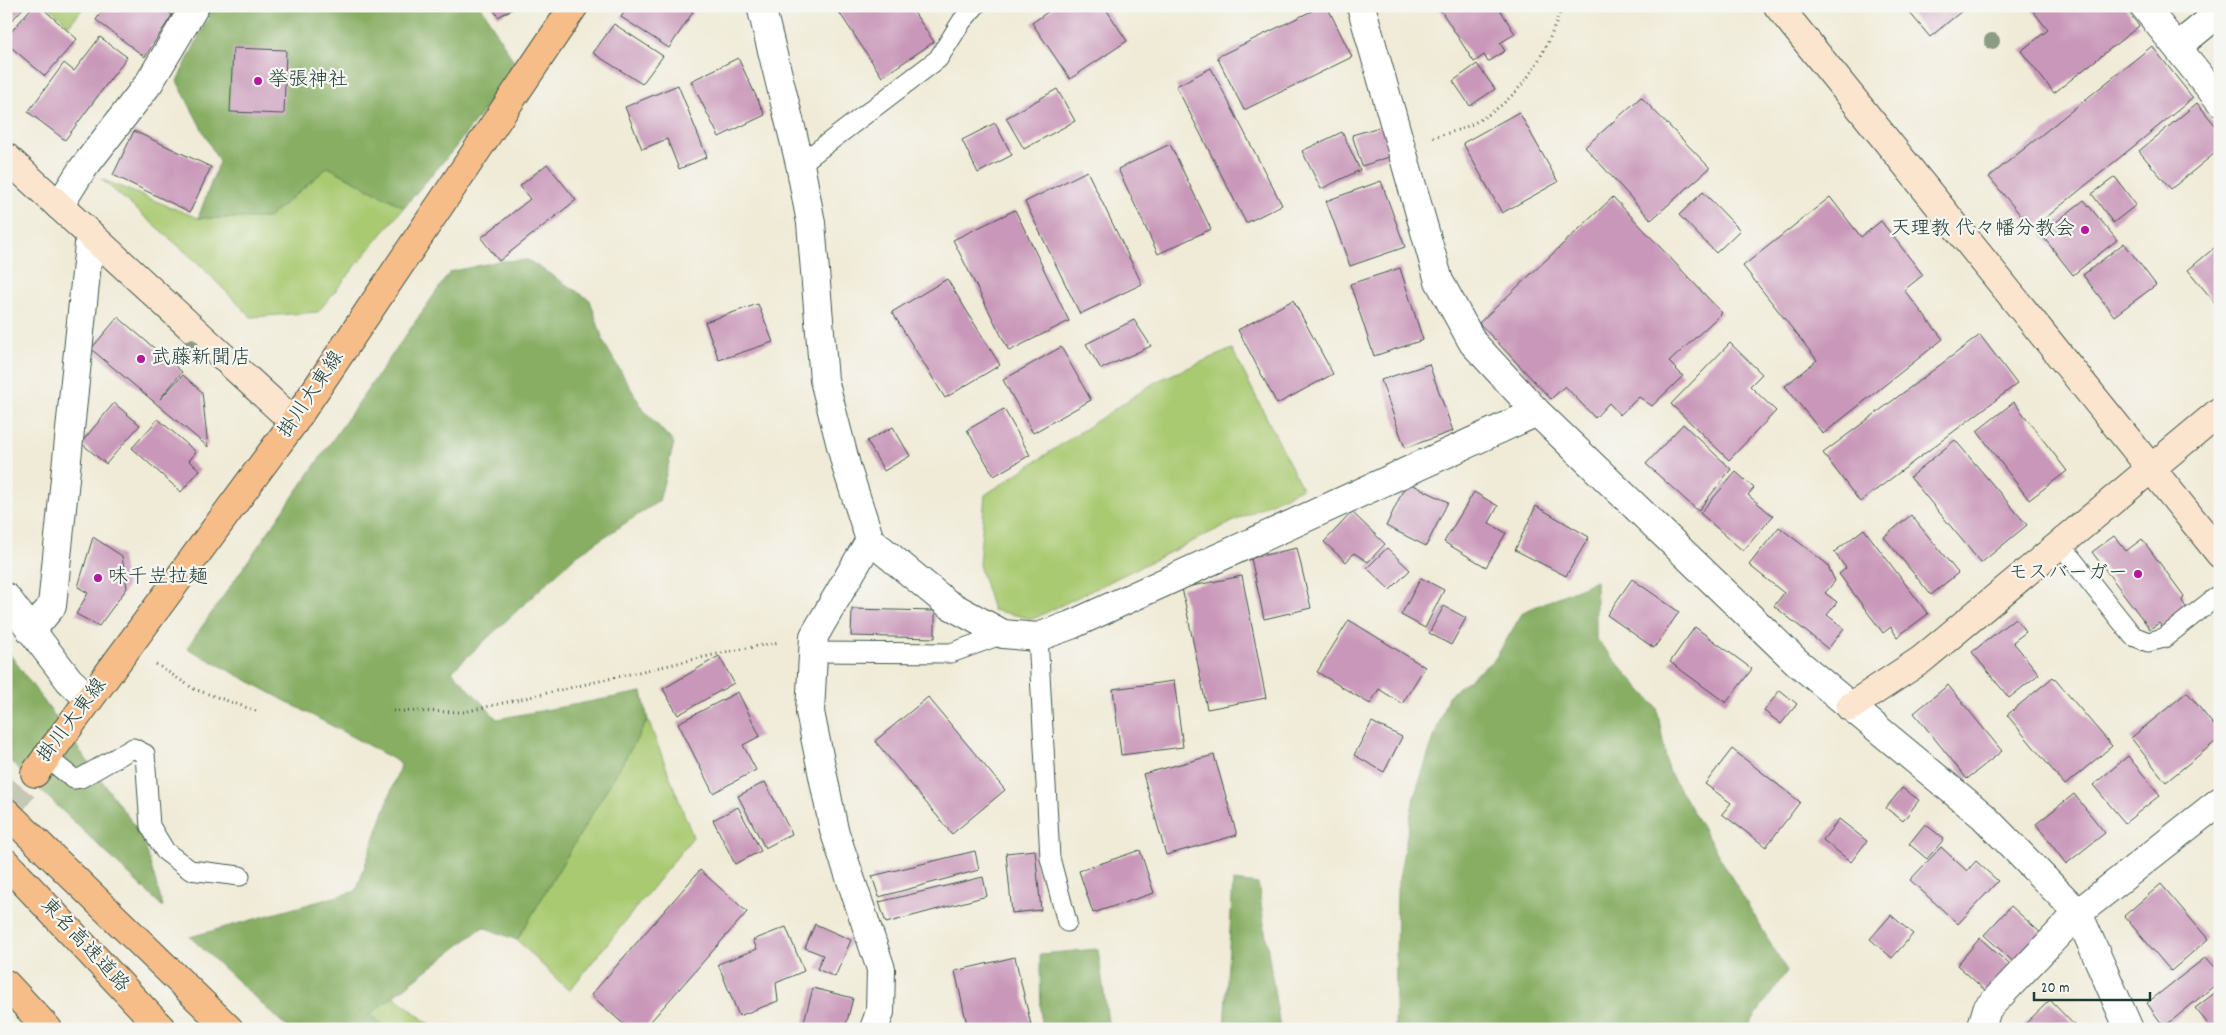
<svg xmlns="http://www.w3.org/2000/svg" width="2226" height="1035" viewBox="0 0 2226 1035" font-family="Dekko,'Klee One',sans-serif">
	<rect width="100%" height="100%" fill="#f6f6f2"/>
	<filter id="ink" filterUnits="userSpaceOnUse"><feTurbulence type="fractalNoise" baseFrequency=".02" numOctaves="2"/><feDisplacementMap in="SourceGraphic" scale="10" xChannelSelector="R" yChannelSelector="G"/><feConvolveMatrix kernelMatrix="1 2 1 2 8 2 1 2 1" color-interpolation-filters="sRGB"/></filter>
	<filter id="wash" filterUnits="userSpaceOnUse"><feTurbulence type="fractalNoise" baseFrequency=".0096" numOctaves="4" result="noise"/><feDisplacementMap in="SourceGraphic" scale="20" xChannelSelector="R" yChannelSelector="G"/><feGaussianBlur stdDeviation="1.12" result="paint"/><feColorMatrix in="noise" values="0 0 0 0 0 0 0 0 0 0 0 0 0 0 0 0 0 1.4 0 .05"/><feComposite in="paint" operator="in"/></filter>
	<g filter="url(#wash)">
		<rect width="100%" height="100%" fill="#f0ebd7"/>
		<path fill="#aaca72" stroke="#648453" d="M48,6H85L69,25Z
			M328,167L404,207L318,312L251,317L197,262L101,179L198,218H267Z
			M1232,349L1302,488L1033,619L993,610L979,565L985,495L1157,381Z
			M648,720L693,837L569,991L517,940Z
			M394,996L435,1029H386L370,1014Z"/>
		<path fill="#87ae64" stroke="#53764c" d="M214,6H481L517,67L454,149L404,207L328,167L268,218H198L219,162L177,81Z
			M528,260L590,300L604,343L643,409L674,443L659,501L577,555L452,671L497,719L642,692L648,720L517,940L483,927L370,1014L386,1029H289L190,937L356,891L401,763L187,648L450,272L499,261Z
			M1596,581V639L1657,708L1668,770L1787,971L1746,1029H1395L1397,889L1414,797L1448,696L1495,659L1523,612Z
			M6,649L142,836L163,907L6,757Z
			M1233,881L1258,884L1280,1029H1224Z
			M1098,949L1109,1029H1041L1040,954Z"/>
		<g id="blocks">
			<path fill="#c997b9" d="M6,6H25L6,27Z
				M33,6H40L77,39L45,76L6,43V38Z
				M105,6H162L172,15L145,57L96,20Z
				M492,6H518L498,17Z
				M628,6H685L693,12L669,48L621,17Z
				M835,6H910L934,42L882,77Z
				M1056,6H1104L1127,41L1070,79L1032,23Z
				M1322,6H1327L1352,57L1244,110L1217,57Z
				M1438,6H1498L1515,34L1500,43L1505,51L1488,62L1484,55L1474,62Z
				M1904,6H1968L1930,37Z
				M2029,6H2124L2139,26L2054,93L2021,51L2048,30Z
				M614,24L663,56L642,84L593,53Z
				M100,37L127,57L65,140L28,112L64,63L74,71Z
				M2152,46L2193,98L2032,229L1989,177Z
				M233,48L286,50L284,114L230,112Z
				M738,58L765,115L719,137L691,81Z
				M1477,64L1495,89L1470,106L1453,81Z
				M1211,68L1282,205L1246,223L1176,86Z
				M678,85L707,157L679,169L667,139L642,149L625,107Z
				M1057,89L1075,121L1024,149L1006,118Z
				M1641,97L1710,168L1651,220L1585,147Z
				M2197,103L2220,131V149L2171,189L2139,151Z
				M1519,112L1558,182L1502,213L1463,143Z
				M995,123L1012,155L978,173L962,140Z
				M1383,126L1392,156L1362,166L1352,135Z
				M134,131L211,167L190,212L113,175Z
				M1342,132L1360,170L1321,189L1302,151Z
				M1170,144L1211,229L1158,254L1118,169Z
				M547,164L576,200L499,261L481,238L530,199L520,186Z
				M1087,171L1142,284L1080,314L1025,202Z
				M2115,177L2136,205L2113,223L2092,194Z
				M1381,181L1405,247L1350,266L1326,201Z
				M1703,192L1740,230L1716,253L1679,215Z
				M1613,197L1722,313L1669,362L1683,376L1652,406L1639,397L1620,415L1609,403L1595,418L1565,386L1551,399L1479,323Z
				M1830,197L1861,237L1881,221L1923,275L1904,290L1943,339L1823,434L1785,386L1817,360L1743,266Z
				M2084,200L2117,240L2073,275L2041,234Z
				M1015,210L1069,321L1009,351L953,240Z
				M2124,243L2156,285L2114,316L2083,275Z
				M2220,243V309L2188,270Z
				M1400,268L1423,340L1374,356L1350,284Z
				M947,279L1000,365L945,398L892,312Z
				M1293,300L1333,374L1277,404L1238,330Z
				M758,304L773,342L719,360L705,322Z
				M118,317L182,372L160,399L183,375L202,392L208,447L91,349Z
				M1134,320L1151,346L1101,369L1086,344Z
				M1980,335L2017,384L1860,502L1823,453Z
				M1730,343L1762,374L1750,386L1776,411L1729,460L1671,404Z
				M1061,347L1091,400L1033,433L1003,380Z
				M1429,364L1453,431L1405,448L1381,380Z
				M2014,402L2067,471L2029,500L1977,431Z
				M114,403L140,425L106,464L81,443Z
				M1004,409L1030,455L994,476L967,430Z
				M158,419L196,452L189,461L200,470L181,492L132,448Z
				M1683,424L1731,469L1698,511L1646,464Z
				M893,427L910,456L884,471L867,441Z
				M1955,440L2027,525L1981,563L1910,477Z
				M1736,472L1754,488L1748,495L1773,516L1743,551L1700,513Z
				M1407,482L1448,502L1426,546L1386,526Z
				M1474,492L1498,506L1489,523L1506,533L1486,567L1444,542Z
				M1536,506L1589,537L1566,576L1515,550Z
				M1352,512L1385,544L1368,562L1354,553L1346,562L1324,542Z
				M1911,515L1958,573L1931,595L1884,537Z
				M1779,527L1827,564L1835,581L1825,593L1837,602L1827,615L1844,628L1828,649L1774,606L1784,593L1749,565Z
				M1864,529L1928,614L1897,637L1891,627L1883,633L1839,574L1846,568L1834,552Z
				M2114,536L2126,551L2142,539L2184,596L2182,601L2187,609L2164,629L2159,623L2150,629L2092,552Z
				M93,537L122,556L127,588L99,626L76,614L88,593L78,587Z
				M1297,548L1311,608L1264,619L1251,558Z
				M1387,548L1410,570L1390,590L1367,568Z
				M1242,576L1266,698L1207,709L1182,588Z
				M1421,578L1444,590L1425,628L1401,615Z
				M1632,579L1679,612L1654,648L1607,615Z
				M1444,606L1466,618L1451,645L1429,633Z
				M852,609L935,611V638L851,636Z
				M2015,618L2026,632L2013,642L2039,674L2009,698L1972,652Z
				M1349,620L1425,667L1402,704L1379,689L1370,704L1317,672Z
				M1695,627L1752,669L1726,703L1670,662Z
				M719,656L734,683L678,715L663,689Z
				M2053,677L2112,746L2065,785L2007,715Z
				M1174,681L1183,747L1121,755L1113,689Z
				M1948,685L2002,751L1967,779L1914,713Z
				M1780,690L1797,704L1781,724L1764,711Z
				M738,692L760,736L743,745L756,770L713,793L678,723Z
				M2187,692L2220,733V738L2166,782L2131,738Z
				M928,697L1005,790L952,834L875,741Z
				M1372,722L1402,737L1384,772L1354,755Z
				M1732,749L1800,802L1766,847L1722,814L1731,803L1705,784Z
				M1214,755L1237,835L1166,855L1143,774Z
				M2128,756L2160,795L2125,823L2093,785Z
				M765,782L792,834L765,848L738,796Z
				M1902,788L1919,800L1903,821L1886,808Z
				M2074,794L2105,833L2066,864L2036,824Z
				M738,807L761,851L735,864L713,820Z
				M1839,819L1867,841L1851,862L1823,840Z
				M1925,824L1944,839L1927,859L1909,844Z
				M1941,847L1967,871L1976,861L1998,881L1958,924L1910,880Z
				M1035,850L1041,910L1012,913L1006,853Z
				M1140,850L1154,893L1093,913L1079,871Z
				M975,851L979,870L879,897L872,876Z
				M700,870L747,912L644,1029H629L591,995Z
				M983,877L987,896L886,923L879,902Z
				M2161,884L2208,939L2171,971L2124,916Z
				M2011,906L2043,935L2017,965L1984,935Z
				M1891,915L1913,934L1892,958L1870,939Z
				M815,924L851,940L835,977L817,969L823,955L805,948Z
				M786,927L804,971L776,983L778,1001L739,1016L718,964L757,949L753,940Z
				M1980,938L2011,966L1987,992L1957,965Z
				M1015,957L1032,1029H968L955,971Z
				M2206,957L2220,973V981L2164,1027L2147,1003Z
				M813,988L853,998L845,1029H802Z
				M2220,989V1029H2212L2195,1008Z
				M2050,1000L2078,1029H2020Z"/>
		</g>
	</g>
	<g filter="url(#ink)">
		<use href="#blocks" fill-opacity="0" stroke="#3e574c" stroke-width="1"/>
		<g fill="none" stroke-linecap="round" stroke-linejoin="round">
			<path stroke="#c6c8b6" stroke-width="28" stroke-dasharray="28 14" stroke-linecap="butt" d="M6,810L35,773"/>
			<g stroke="#3e574c" stroke-width="21">
				<path id="lane" d="M800,164L938,59L962,21L975,6
					M2060,544L2133,636L2148,642L2164,638L2220,594
					M1038,637L1050,858L1067,922
					M814,652L951,653L1003,634
					M46,757L74,779L81,778L133,748L145,754L150,826L165,851L190,870L240,876"/>
			</g>
			<g stroke="#3e574c" stroke-width="30">
				<path id="street" d="M761,6L800,164L811,223L824,380L847,469L870,540L948,604L1003,634L1038,637L1071,625L1537,412
					M1361,6L1439,281L1473,343L1537,412L1797,662L1983,816L2078,913L2129,1029
					M2144,6L2220,101
					M2177,47L2220,12
					M59,206L81,171L149,83L195,6
					M870,540L814,636L810,712L834,830L881,969L880,1012L874,1029
					M6,597L69,680L89,699
					M31,631L52,606L90,234
					M1981,1029L1987,1009L2078,913L2220,801"/>
			</g>
			<g stroke="#3e574c" stroke-width="30">
				<path id="secondary" d="M1778,6L2220,554
					M6,157L294,422
					M1850,707L1921,660L2220,411"/>
			</g>
			<g stroke="#3e574c" stroke-width="30">
				<path id="primary" d="M35,773L294,422L574,6"/>
			</g>
			<g stroke="#3e574c" stroke-width="30">
				<path id="highway" d="M6,812L229,1029
					M6,863L162,1029
					M6,984L48,1029"/>
			</g>
			<path stroke="#3e574c" stroke-width="3" stroke-dasharray="1 4" stroke-linecap="butt" d="M1433,137C1445,134 1458,131 1470,125C1520,101 1545,58 1562,6
				M156,664L194,689L259,712
				M393,711L464,712L726,652L779,642"/>
			<use href="#lane" stroke="#fff" stroke-width="19"/>
			<use href="#street" stroke="#fff" stroke-width="28"/>
			<use href="#secondary" stroke="#fce5cf" stroke-width="28"/>
			<use href="#primary" stroke="#f7bd88" stroke-width="28"/>
			<use href="#highway" stroke="#f7bd88" stroke-width="28"/>
		</g>
		<g fill="#8c9b84">
			<circle cx="1992" cy="41" r="8"/>
			<circle cx="191" cy="347" r="8"/>
		</g>
	</g>
	<g fill="#b5179e" stroke="#f6f6f2" stroke-width="2">
		<circle cx="258" cy="81" r="5"/>
		<circle cx="2085" cy="230" r="5"/>
		<circle cx="141" cy="359" r="5"/>
		<circle cx="2138" cy="574" r="5"/>
		<circle cx="98" cy="578" r="5"/>
	</g>
	<g text-anchor="middle" dominant-baseline="central" stroke-width="4.5" stroke-linejoin="round" paint-order="stroke">
		<g font-size="20" fill="#1f3d34" stroke="#f6f6f2" text-anchor="start">
			<text x="268" y="81">挙張神社</text>
			<text x="2075" y="230" text-anchor="end">天理教 代々幡分教会</text>
			<text x="151" y="359">武藤新聞店</text>
			<text x="2128" y="574" text-anchor="end">モスバーガー</text>
			<text x="108" y="578">味千岦拉麺</text>
		</g>
		<g font-size="20" fill="#1f3d34" stroke="#f6f6f2">
			<text transform="translate(312 395) rotate(-56)">掛川大東線</text>
			<text transform="translate(73 721) rotate(-53)">掛川大東線</text>
			<text transform="translate(84 946) rotate(47)">東名高速道路</text>
		</g>
	</g>
	<rect width="2226" height="1035" fill="none" stroke="#f6f6f2" stroke-width="25"/>
	<path d="M2034 992v8h116v-8" fill="none" stroke="#1f3d34" stroke-width="2.5"/>
	<text x="2041" y="992" font-size="15" fill="#1f3d34" stroke="#f6f6f2" stroke-width="4" paint-order="stroke">20 m</text>
</svg>
